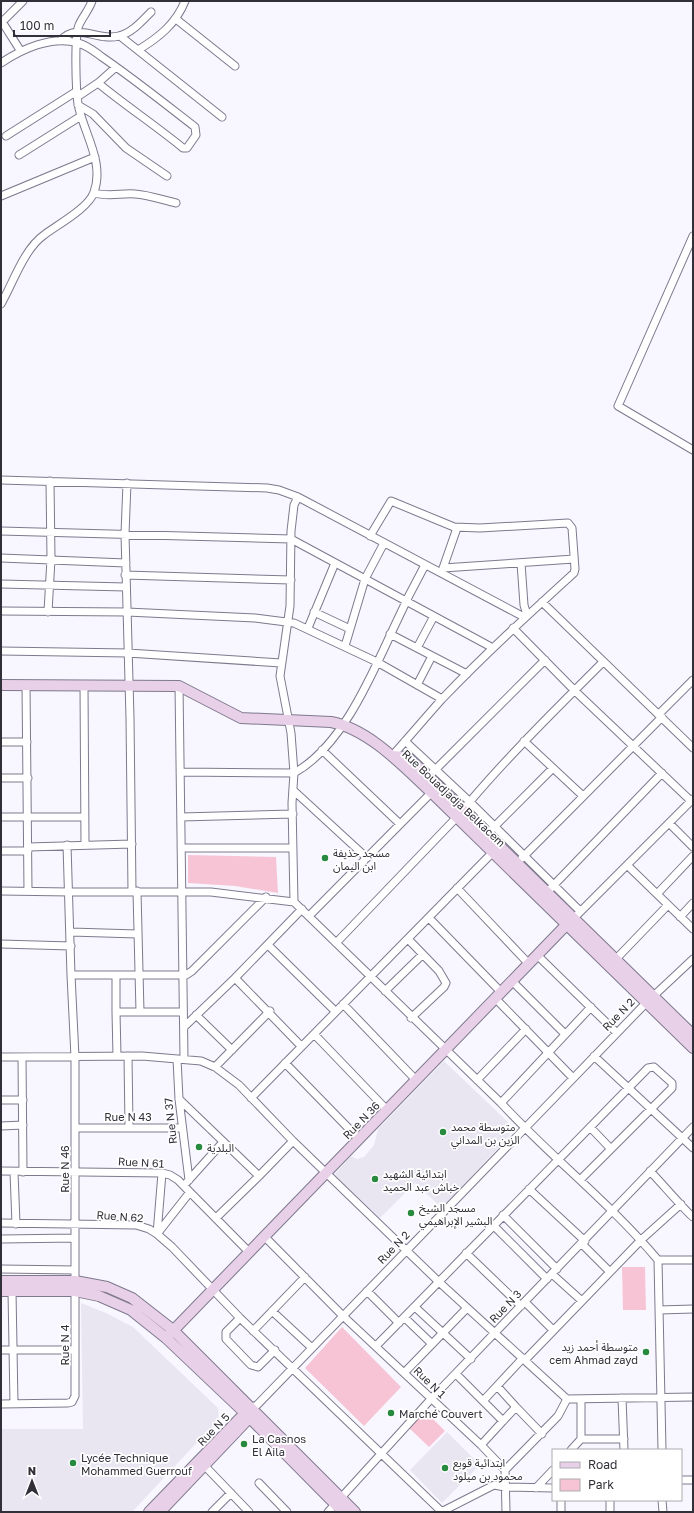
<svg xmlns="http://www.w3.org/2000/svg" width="694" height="1513" viewBox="0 0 694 1513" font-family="'Golos Text','Noto Sans Arabic',sans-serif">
	<rect width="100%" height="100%" fill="#f8f6ff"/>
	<path fill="#e9e6f2" d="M444,1061L508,1122L510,1135L442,1208L415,1183L380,1218L334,1175L351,1156L357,1159L364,1157L374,1145L378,1129Z
		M81,1303L106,1313L133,1327L218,1408L219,1419L132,1512H1V1429H83Z
		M447,1432L480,1465L442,1503L410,1470Z"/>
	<path fill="#f7c4d5" d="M188,855L276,857L278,893L235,886L188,883Z
		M622,1267H645L646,1310H623Z
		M342,1327L401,1387L364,1426L305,1368Z
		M424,1410L445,1431L429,1447L408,1427Z"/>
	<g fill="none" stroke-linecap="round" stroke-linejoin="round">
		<g stroke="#7e798d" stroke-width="9">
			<path id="street" d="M176,19L235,66
				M1,20L20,50
				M1,23L23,1
				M120,36L222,117
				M60,41C78,21 96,42 119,36C132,33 142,21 151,12
				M138,50C158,38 176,24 185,1
				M1,63C22,49 52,35 78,43C87,45 95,52 102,57C134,79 164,103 195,127L196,135L187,148H183C155,125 126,106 98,83
				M77,97L98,83L116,67
				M78,105L93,114L126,148L167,176
				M6,136L77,91
				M19,155L81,116
				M94,193C109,197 121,193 135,194C149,195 163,200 176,203
				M1,196L95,157
				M693,236L618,406L693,450
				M1,304C13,283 24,249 44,235C57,225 89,208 94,192C105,162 83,132 78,104C76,90 74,36 79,25C83,16 89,10 92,1
				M1,480L267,488L279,490L298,497
				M127,483L125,534L130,718L132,891
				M1,531L291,539L493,648
				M370,536L391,501L454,527L480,528L568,523L572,528L575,569L574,573C529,614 484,655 442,699C425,718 409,737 392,756
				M1,558L126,563
				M521,563L524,605L527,615
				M443,568L574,559
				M442,571L457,528
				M125,575L291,580
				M1,584L126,587
				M542,602L693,748
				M1,611L127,612L255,618L294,623L377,662L442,699
				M48,612L51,559L50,481
				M314,612L350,629
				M308,628L335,563
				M513,628L575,691L691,801
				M390,634L467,674
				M345,646L365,579L384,543
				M417,648L434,616
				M1,651L128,653L281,663
				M26,685L28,891
				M84,685L85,844
				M417,685L432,656
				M179,686L184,1059
				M659,714L693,680
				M405,741L469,801L580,911
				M524,741L583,796
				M1,742H27
				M322,750L400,824
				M180,772L294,773L291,733L280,676L290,606L291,531L294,505L298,497L524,617
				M433,772L545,660
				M1,778H28
				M293,790L367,858
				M1,817H84
				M181,817L293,814
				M669,823L693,847
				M491,830L553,768
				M28,847L132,844
				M181,848H293
				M1,851H28
				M522,858L662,717
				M627,865L693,929
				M457,888L529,964
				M551,888L662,773
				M1,891L70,892H211L294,902L501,1103C551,1157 610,1203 658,1260L662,1450
				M137,891L140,1012
				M657,894L693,856
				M294,902L292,803L294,773C343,746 372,674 395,625C404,605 414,585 425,565
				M578,914L693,799
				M309,916L434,790
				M680,917L693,903
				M429,918L501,992
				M71,932L137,934
				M408,939L439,971L446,983L444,987L411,1018
				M336,943L457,817C502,762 553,712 603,662
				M1,944L71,946
				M268,945L335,1011
				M537,955L617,1033
				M616,959L668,905
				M71,975H186L192,971L266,897
				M116,976V1012H183
				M235,978L301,1046
				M512,981L565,1034
				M385,991L422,955
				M495,998L573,1078
				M343,1004L416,1080
				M116,1012L117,1056
				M196,1015L232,1050
				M184,1027L235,978L302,909
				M314,1034L387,1110
				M128,1056L129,1127
				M594,1056L693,1148
				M1,1057L142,1056L201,1061L215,1067L239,1085L293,1141L439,1282L567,1399L693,1397
				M22,1057L23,1172
				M177,1059L179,1099L189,1180
				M285,1063L359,1139
				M215,1067L270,1011
				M477,1080L526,1029
				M251,1098L495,850
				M179,1099L259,1176L293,1141
				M1,1100H23
				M501,1103L591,1007
				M1,1126L23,1125
				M590,1127L610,1148
				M75,1128H182
				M1,1171L162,1173L170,1175L178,1180L249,1252
				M650,1171C657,1178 689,1215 693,1217
				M14,1172L16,1224
				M187,1182L223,1142
				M529,1189L585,1241
				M503,1215L557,1269
				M216,1218L259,1176
				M1,1223L136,1225L149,1229L157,1234L172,1247L240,1318L442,1512
				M493,1225L547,1279
				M157,1234L162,1173
				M157,1234L190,1192
				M264,1236L343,1316L481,1445L505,1470L506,1512
				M1,1239L75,1238
				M582,1244L610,1272
				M466,1253L521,1306
				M658,1260H693
				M1,1269L75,1270
				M552,1274L582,1301
				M12,1291L14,1404
				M367,1291L399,1323
				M525,1302L553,1330
				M415,1307L471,1359
				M659,1310L693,1309
				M272,1311L312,1348
				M240,1318L226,1332V1339L251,1365L258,1367L275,1350
				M405,1318L432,1344
				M253,1331L305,1277
				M376,1346L648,1068L654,1067L672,1083V1088L580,1180
				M1,1350H74
				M525,1360L641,1240L681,1204
				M404,1373L467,1308
				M456,1374L483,1401
				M497,1386L516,1407
				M622,1398L624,1450
				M1,1404L68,1403L72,1402L75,1396V1057L71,975L67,845
				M250,1408L257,1405L646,1003L693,959
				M503,1421L516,1407L542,1434
				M581,1439V1399
				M481,1445L503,1421L483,1401L523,1358
				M571,1450L581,1439H624
				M202,1463L249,1512
				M505,1470L558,1416L567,1399
				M681,1480H693
				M259,1483L287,1512
				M536,1488L553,1470
				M561,1500V1512
				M610,1500V1512
				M662,1500L663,1512
				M212,1512L231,1493
				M328,1512L431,1399L693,1127
				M441,1512L494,1485L505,1487L553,1488"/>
		</g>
		<g stroke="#7e798d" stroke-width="12">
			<path id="secondary" d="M1,685L179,686L241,718L331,722C369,729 404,767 432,793L693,1048
				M392,756L407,757L429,777L693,1035
				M1,1281H75L107,1287L132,1298L173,1330L355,1512
				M1,1291H75L99,1296L131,1310L166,1338L245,1413L343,1512
				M166,1338L573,918
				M149,1512L249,1409
				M160,1512L254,1413"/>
		</g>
		<use href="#street" stroke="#fff" stroke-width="7"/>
		<use href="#secondary" stroke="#e8d1e8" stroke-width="10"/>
	</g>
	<g fill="#278a3f" stroke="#fff" stroke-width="1.5">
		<circle cx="325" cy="858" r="4"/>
		<circle cx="443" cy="1132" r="4"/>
		<circle cx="199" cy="1147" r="4"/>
		<circle cx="375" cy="1179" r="4"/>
		<circle cx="411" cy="1213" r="4"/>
		<circle cx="646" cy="1352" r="4"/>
		<circle cx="391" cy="1413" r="4"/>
		<circle cx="244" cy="1444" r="4"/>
		<circle cx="73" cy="1463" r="4"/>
		<circle cx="445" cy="1468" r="4"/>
	</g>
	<g text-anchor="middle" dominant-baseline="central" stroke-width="3.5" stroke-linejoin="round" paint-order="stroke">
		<g font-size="11" fill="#312f37" stroke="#fff">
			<text transform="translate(454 798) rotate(43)">Rue Bouadjadja Belkacem</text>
			<text transform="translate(618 1014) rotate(-46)">Rue N 2</text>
			<text x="128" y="1116">Rue N 43</text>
			<text transform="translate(361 1120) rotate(-46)">Rue N 36</text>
			<text transform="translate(170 1121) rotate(-96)">Rue N 37</text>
			<text transform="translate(141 1162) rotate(3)">Rue N 61</text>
			<text transform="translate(64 1169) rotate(-90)">Rue N 46</text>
			<text transform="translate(120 1216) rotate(4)">Rue N 62</text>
			<text transform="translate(393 1247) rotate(-46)">Rue N 2</text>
			<text transform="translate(505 1306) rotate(-46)">Rue N 3</text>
			<text transform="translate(64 1345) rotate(-90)">Rue N 4</text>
			<text transform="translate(430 1382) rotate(44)">Rue N 1</text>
			<text transform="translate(213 1429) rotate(-46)">Rue N 5</text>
		</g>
		<g font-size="11" fill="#312f37" stroke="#fff" text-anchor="start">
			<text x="333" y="852">مسجد حذيفة<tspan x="333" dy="13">ابن اليمان</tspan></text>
			<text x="451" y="1126">متوسطة محمد<tspan x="451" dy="13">الزين بن المداني</tspan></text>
			<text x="207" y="1147">البلدية</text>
			<text x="383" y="1173">ابتدائية الشهيد<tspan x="383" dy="13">خباش عبد الحميد</tspan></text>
			<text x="419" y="1207">مسجد الشيخ<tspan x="419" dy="13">البشير الإبراهيمي</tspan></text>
			<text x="638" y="1346" text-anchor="end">متوسطة أحمد زيد<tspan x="638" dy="13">cem Ahmad zayd</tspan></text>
			<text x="399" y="1413">Marché Couvert</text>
			<text x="252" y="1438">La Casnos<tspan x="252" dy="13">El Aila</tspan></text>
			<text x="81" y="1457">Lycée Technique<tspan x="81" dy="13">Mohammed Guerrouf</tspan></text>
			<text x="453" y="1462">ابتدائية قوبع<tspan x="453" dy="13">محمود بن ميلود</tspan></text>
		</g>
	</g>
	<rect width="694" height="1513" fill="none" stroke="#312f37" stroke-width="4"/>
	<rect x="552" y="1449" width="130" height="52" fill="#ffffff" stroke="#adacaf"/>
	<rect x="560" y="1462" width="20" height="6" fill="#e8d1e8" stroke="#adacaf"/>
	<text x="588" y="1469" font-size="12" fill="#312f37">Road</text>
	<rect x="560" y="1479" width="20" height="12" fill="#f7c4d5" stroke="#adacaf"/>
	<text x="588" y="1489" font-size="12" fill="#312f37">Park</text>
	<g transform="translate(32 1481)" stroke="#ffffff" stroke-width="3" paint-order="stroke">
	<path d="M0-3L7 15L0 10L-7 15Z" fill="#312f37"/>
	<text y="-6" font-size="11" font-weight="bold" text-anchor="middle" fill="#312f37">N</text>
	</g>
	<path d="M14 30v6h96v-6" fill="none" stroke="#312f37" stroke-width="2"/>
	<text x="20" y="30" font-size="12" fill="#312f37" stroke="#ffffff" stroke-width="3" paint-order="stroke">100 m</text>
</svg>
